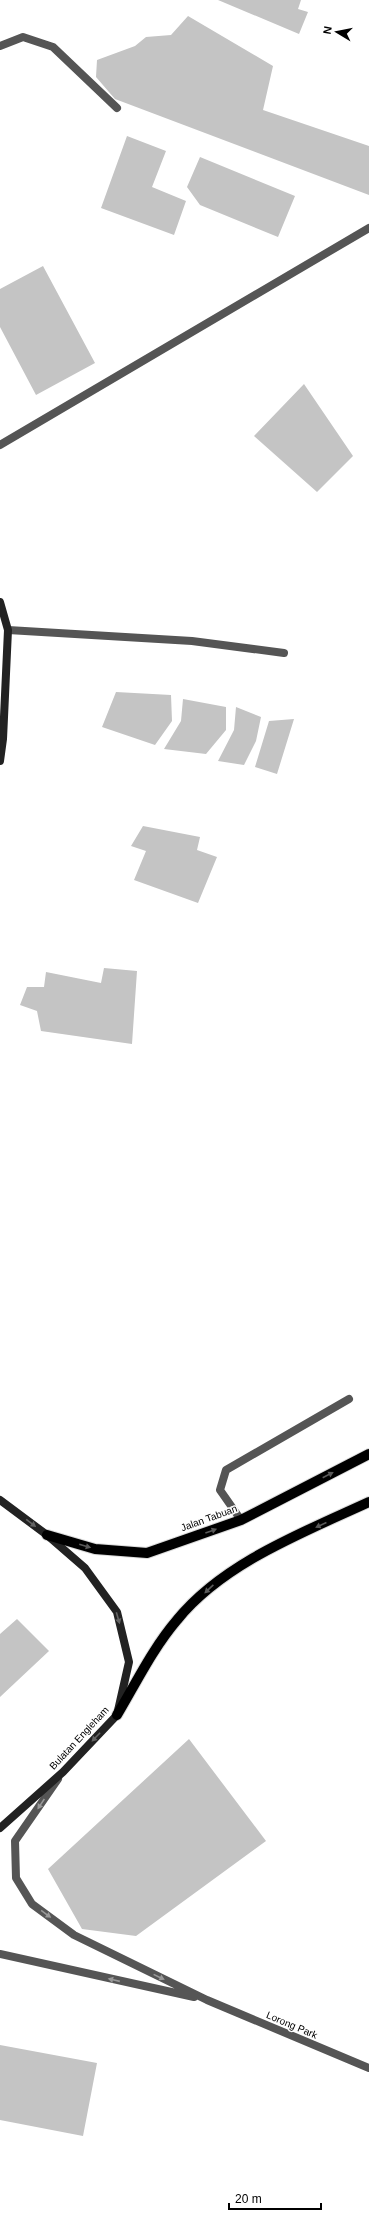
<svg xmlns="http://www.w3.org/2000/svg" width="369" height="2223" viewBox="0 0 369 2223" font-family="Helvetica,sans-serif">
	<rect width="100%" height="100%" fill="#fff"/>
	<path fill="#c4c4c4" d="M218,0H301L298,9L308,12L299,34Z
		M188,16L273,66L263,110L369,146V195L115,99L96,77L97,60L135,46L146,37L171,35Z
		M127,136L166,151L152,187L186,201L174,235L101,208Z
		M200,157L295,196L278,237L200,205L187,187Z
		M43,266L95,363L36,395L0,327V289Z
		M304,384L353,456L317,492L254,436Z
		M116,692L171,695L172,721L155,745L102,727Z
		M183,699L226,707V730L206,754L164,749L181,721Z
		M236,707L261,717L256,741L244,765L218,761L234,730Z
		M294,719L277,774L255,767L269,721Z
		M143,826L200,837L197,850L217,857L198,903L134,880L146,851L131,846Z
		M104,968L137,971L132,1044L41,1031L37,1011L20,1005L27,987H44L46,972L101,983Z
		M17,1619L49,1651L0,1697V1634Z
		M189,1739L266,1841L136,1936L82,1929L48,1869Z
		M0,2045L97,2063L83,2136L0,2120Z"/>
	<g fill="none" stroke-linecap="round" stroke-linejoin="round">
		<g stroke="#dbdbdb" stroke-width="12">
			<path id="primary" d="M47,1535L95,1549L147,1553L241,1520L369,1454
				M117,1715C136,1683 153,1648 177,1620C223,1563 304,1532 369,1502"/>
		</g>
		<path stroke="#555" stroke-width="8" d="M241,1520L220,1490L226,1470L349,1399"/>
		<path stroke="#555" stroke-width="8" d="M0,46L23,37L53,47L117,108
			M0,445L369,228
			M8,630L192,641L284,653"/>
		<path stroke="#555" stroke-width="8" d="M58,1779L15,1841L16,1878L32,1904L74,1935L207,2000L369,2068
			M0,1954L194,1997"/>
		<path stroke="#222" stroke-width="8" d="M0,602L8,630L3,739L0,761
			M0,1500L47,1535L85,1568L117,1612L129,1662L117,1715L63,1772L0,1828"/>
		<use href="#primary" stroke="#000" stroke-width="10"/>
	</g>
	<defs><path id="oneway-solid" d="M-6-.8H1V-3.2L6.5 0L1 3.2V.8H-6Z"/></defs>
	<g fill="#595959">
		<use href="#oneway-solid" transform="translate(328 1475) rotate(-27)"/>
		<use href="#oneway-solid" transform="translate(321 1525) rotate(155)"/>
		<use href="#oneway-solid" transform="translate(211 1531) rotate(-20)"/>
		<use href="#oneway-solid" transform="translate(85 1546) rotate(16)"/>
		<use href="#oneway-solid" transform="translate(209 1589) rotate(137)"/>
	</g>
	<g fill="#646464">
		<use href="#oneway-solid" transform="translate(31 1523) rotate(37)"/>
		<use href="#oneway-solid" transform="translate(118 1618) rotate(74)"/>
		<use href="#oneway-solid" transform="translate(96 1737) rotate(134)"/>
	</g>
	<g fill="#999">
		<use href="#oneway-solid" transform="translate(41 1804) rotate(124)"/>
		<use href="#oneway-solid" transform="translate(46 1914) rotate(36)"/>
		<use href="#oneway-solid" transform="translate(159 1977) rotate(26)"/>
		<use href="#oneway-solid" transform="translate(114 1980) rotate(-167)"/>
	</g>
	<g text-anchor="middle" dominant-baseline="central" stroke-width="3" stroke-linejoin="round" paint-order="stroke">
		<g font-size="10" fill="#000" stroke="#fff">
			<text transform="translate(209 1518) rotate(-20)">Jalan Tabuan</text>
			<text transform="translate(79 1738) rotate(-47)">Bulatan Engleham</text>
			<text transform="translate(292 2025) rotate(23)">Lorong Park</text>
		</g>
	</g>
	<g transform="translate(337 32) rotate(280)" stroke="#ffffff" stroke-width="3" paint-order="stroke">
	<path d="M0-3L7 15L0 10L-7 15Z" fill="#000000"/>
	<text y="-6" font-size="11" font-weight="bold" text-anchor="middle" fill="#000000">N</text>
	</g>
	<path d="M229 2203v6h92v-6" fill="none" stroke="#000000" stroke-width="2"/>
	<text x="235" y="2203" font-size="12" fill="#000000" stroke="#ffffff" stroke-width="3" paint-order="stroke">20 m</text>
</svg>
